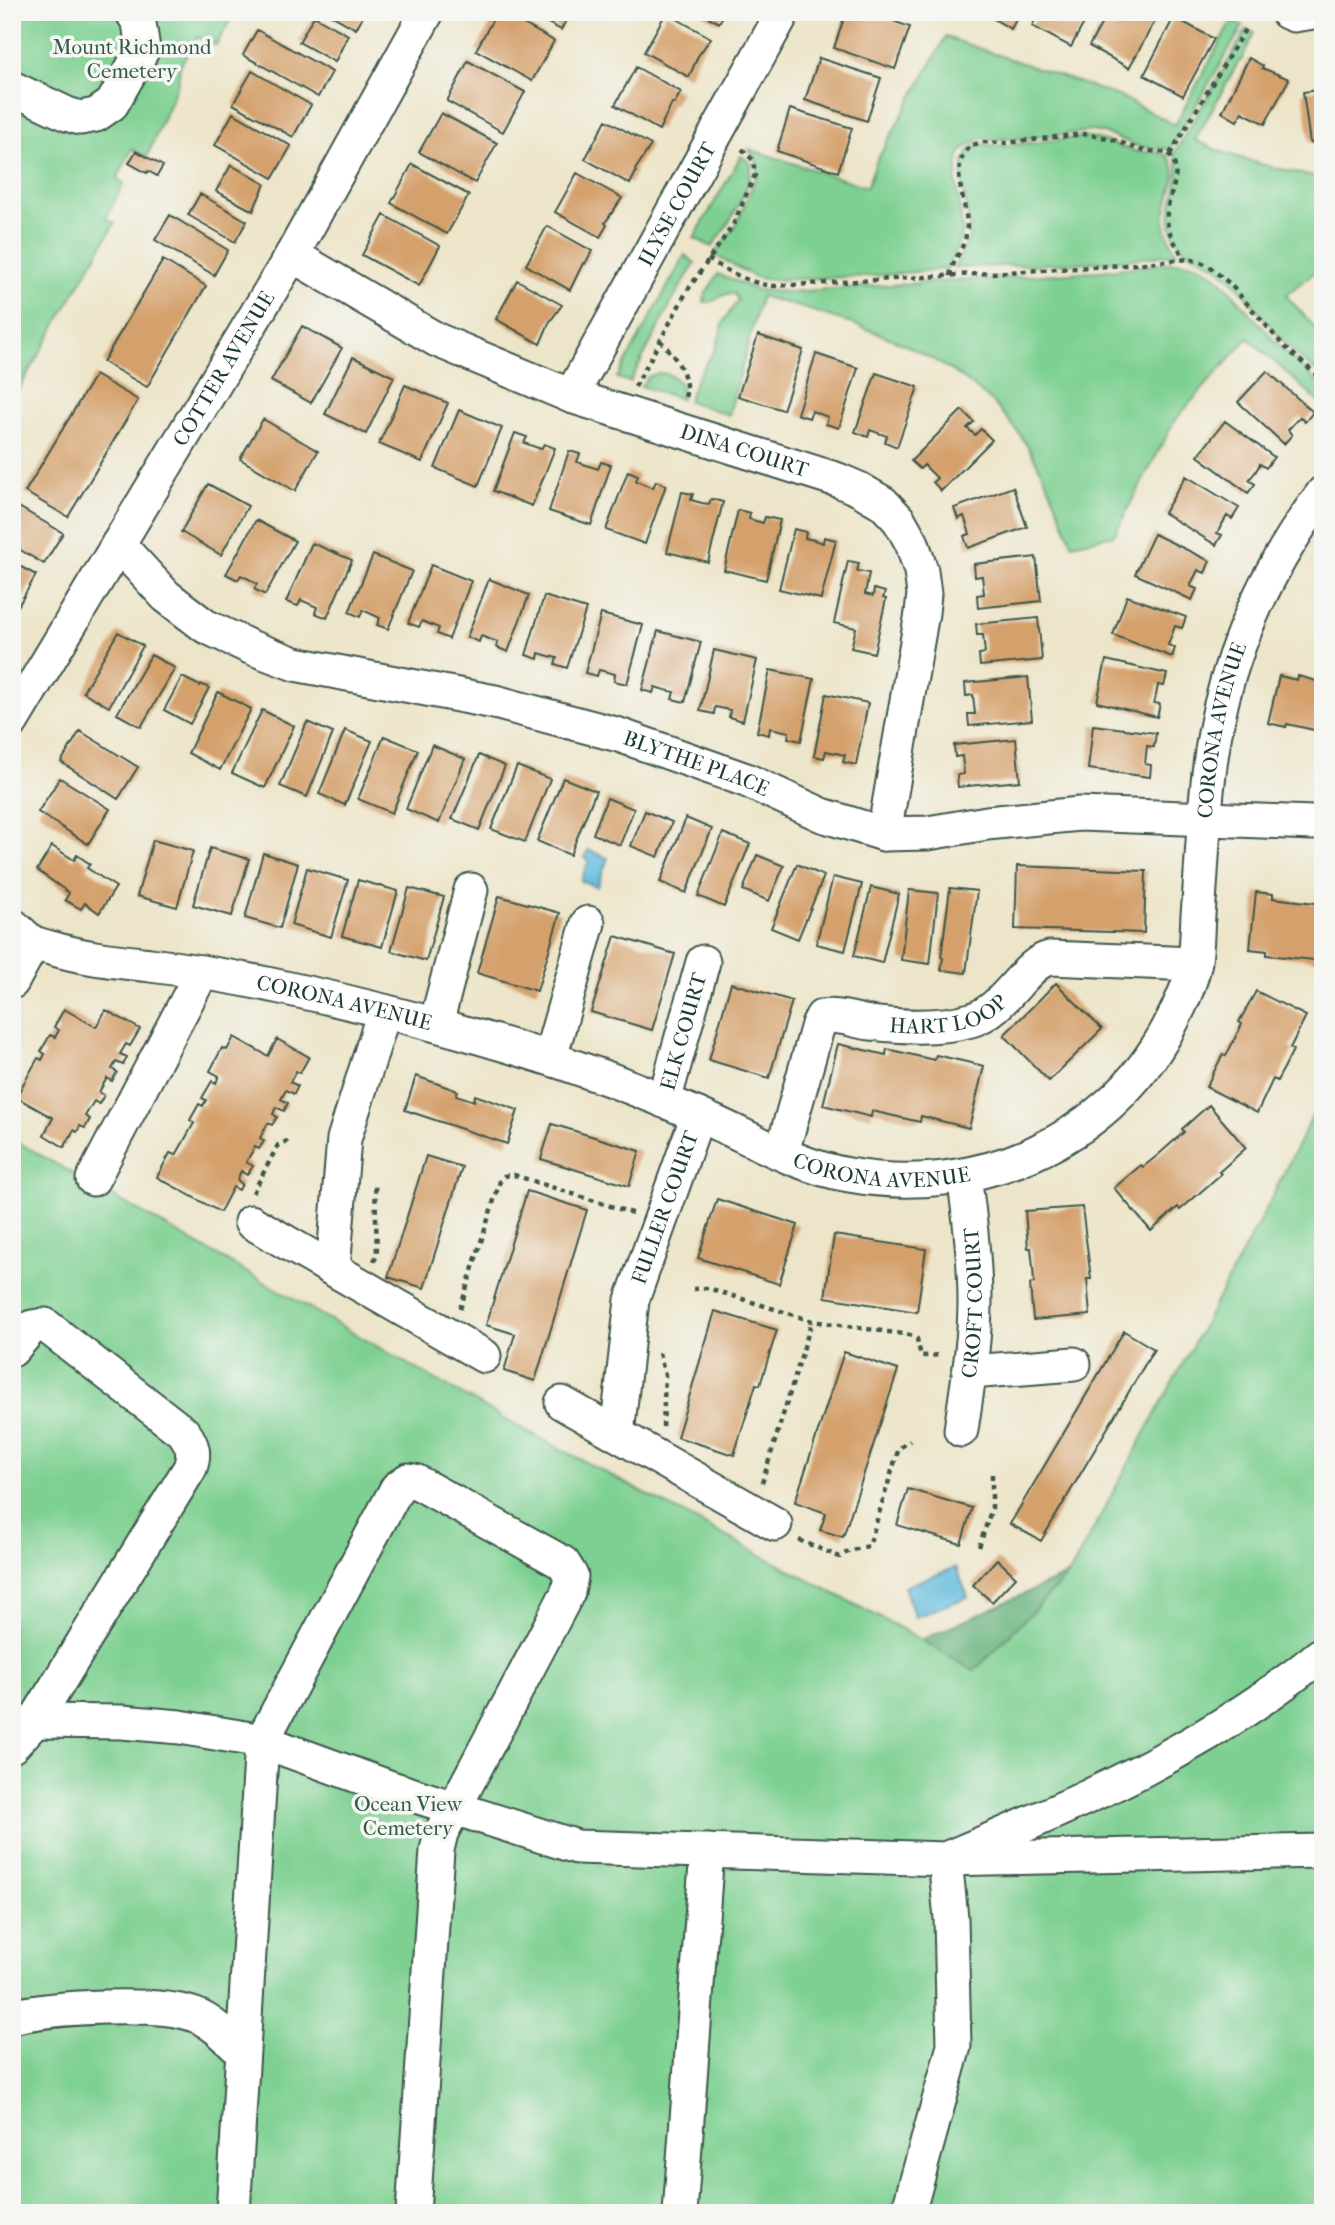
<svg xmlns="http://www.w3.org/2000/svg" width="1335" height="2225" viewBox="0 0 1335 2225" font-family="'IM FELL French Canon',serif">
	<rect width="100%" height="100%" fill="#f6f6f2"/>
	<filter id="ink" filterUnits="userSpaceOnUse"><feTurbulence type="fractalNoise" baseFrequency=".0143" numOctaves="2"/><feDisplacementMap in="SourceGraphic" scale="14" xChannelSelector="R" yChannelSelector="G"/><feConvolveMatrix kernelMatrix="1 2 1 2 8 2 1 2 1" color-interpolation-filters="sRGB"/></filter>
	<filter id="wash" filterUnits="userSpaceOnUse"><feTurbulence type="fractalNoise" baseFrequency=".00686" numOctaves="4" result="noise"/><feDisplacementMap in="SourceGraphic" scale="28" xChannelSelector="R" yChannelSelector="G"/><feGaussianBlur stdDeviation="1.57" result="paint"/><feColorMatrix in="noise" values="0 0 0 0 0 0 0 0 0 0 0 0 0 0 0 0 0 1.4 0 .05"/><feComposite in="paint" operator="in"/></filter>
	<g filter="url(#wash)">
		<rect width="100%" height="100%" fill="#ede5c9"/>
		<path fill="#7ed092" stroke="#4e8663" stroke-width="2" d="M12,12H235L216,45L197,37L180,66L178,83L147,157L132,149L117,179L124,183L106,218L115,223L12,401Z
			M1232,20L1243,26L1170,149L1140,147L1104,133L1093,131L1015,139H980L964,148L959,156L956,180L963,233L947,269L872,276L771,280L755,277L714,255L736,225L757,175L756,161L749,149L867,187L876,162L946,37L1121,97L1175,125Z
			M1247,29L1254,33L1241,61H1239L1195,140C1235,160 1279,169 1323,179V265L1286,295L1323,337V377C1306,364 1290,349 1276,333C1257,311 1241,285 1218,268C1200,254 1182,257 1173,233C1163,205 1187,182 1174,154Z
			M1082,137C1108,138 1118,149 1140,152C1147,153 1155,151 1162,153C1171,155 1174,168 1175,175C1167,214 1155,216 1177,254L1116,261L954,268L969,239V223L962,179L964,160L970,149L980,144L1002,146Z
			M741,156L750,162C757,182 724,231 712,247L694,238Z
			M685,255L695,263L675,296L630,382L617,378Z
			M1176,262L1197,264L1217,276L1282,349L1323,387V406L1248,338L1175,420L1114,535L1072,544C1054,495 1033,443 995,405C934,345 841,318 761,296L729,415L688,401L696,379L716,348L724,321L738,300L734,294C722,291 716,304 704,302L705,295L718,274L757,290L787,292L1100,271Z
			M659,373C675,374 684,383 681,399L641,386L649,376Z
			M1323,1094V2213H12V1139L521,1428L911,1634L974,1670L1069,1574L1265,1211Z"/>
		<path fill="#66b27c" stroke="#427858" stroke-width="2" d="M1069,1574L974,1671L921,1640Z"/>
		<path fill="#60bbde" stroke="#407c89" stroke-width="2" d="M588,850L608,858L597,887L581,881L589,860L585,858Z
			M956,1567L968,1597L915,1617L904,1587Z"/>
		<g id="blocks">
			<path fill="#d4a06c" d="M326,12H365L356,29Z
				M497,12H502L554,41L532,81L476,50Z
				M527,12H570L561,30Z
				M699,12H725L719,23Z
				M846,12H868L910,27L895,69L834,48Z
				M982,12H1020L1011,29Z
				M1039,12H1090L1071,47L1032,26Z
				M1108,12H1160L1129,68L1089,46Z
				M666,13L711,38L698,56L689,77L644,52Z
				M314,16L348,35L335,62L299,42Z
				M1174,17L1214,39L1183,96L1144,75Z
				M257,30L332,72L318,97L243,55Z
				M819,58L881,78L867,121L805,100Z
				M1249,58L1263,66L1262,68L1289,79L1265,124L1242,112L1237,121L1222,112Z
				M468,61L525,92L503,132L447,101Z
				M636,67L681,92L674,104L672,103L659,130L615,105Z
				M252,71L311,105L293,137L233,104Z
				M1318,90V93L1323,92V141L1310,143L1303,92Z
				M790,109L852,128L838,172L777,151Z
				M233,113L291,146L273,178L215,145Z
				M441,113L497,143L475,183L419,152Z
				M606,120L651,145L635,170L636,172L630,184L585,159Z
				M136,151L163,166L157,176L148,171L147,173L129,163Z
				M412,164L469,195L447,234L391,203Z
				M231,165L265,184L253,211L216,191Z
				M577,173L622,198L605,223L607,225L600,237L555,212Z
				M200,194L247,221L235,242L188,215Z
				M170,215L228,250L214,275L155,240Z
				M384,215L440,246L419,286L362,255Z
				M547,226L592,251L585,264L583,263L570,290L526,265Z
				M163,260L206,286L147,387L103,362Z
				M517,280L562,305L549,323L540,344L496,319Z
				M302,326L342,348L311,403L271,381Z
				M758,335L803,350L783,410L738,396Z
				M816,354L858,368L839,428L826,424L828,417L812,411L809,418L797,414Z
				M353,357L394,377L366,434L325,414Z
				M1267,371L1313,412L1305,422L1300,417L1294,423L1288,430L1292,435L1284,444L1238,402Z
				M876,373L918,387L897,447L885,442L887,436L870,430L868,437L855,432Z
				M95,375L138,400L68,517L25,492Z
				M405,385L448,403L422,462L379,444Z
				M459,410L502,428L478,486L435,468Z
				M962,410L974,422L967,428L975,435L981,429L992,440L941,491L933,482L937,478L924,465L920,469L911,461Z
				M263,419L318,451L295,491L240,459Z
				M1225,421L1274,457L1266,468L1260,464L1256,471L1249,480L1255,484L1248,493L1198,456Z
				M515,433L527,437L524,443L541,449L544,444L555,448L532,506L493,491Z
				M569,451L580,454L577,462L598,469L601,462L611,465L591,525L549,511Z
				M628,471L638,475L636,481L653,488L656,481L666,485L645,544L606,530Z
				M1186,476L1239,508L1232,519L1227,516L1217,533L1222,535L1216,545L1164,513Z
				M208,484L248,506L221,555L181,532Z
				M1013,487L1027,527L968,548L964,536L970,534L964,516L958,519L954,508Z
				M682,492L693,494L691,500L702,503L709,504L711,499L723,502L708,562L667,552Z
				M12,503L63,533L44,564L12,545Z
				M738,510L750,513L749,519L763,523L765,517L780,520L766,580L724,570Z
				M256,520L295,541L265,595L254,589L257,584L249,579L241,575L238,580L226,574Z
				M794,529L806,532L805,538L814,540L823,543L824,537L836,540L821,599L779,589Z
				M1154,534L1210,561L1205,573L1198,570L1190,586L1197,589L1192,600L1135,574Z
				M312,543L352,560L327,618L315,613L317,607L301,600L298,606L286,602Z
				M373,555L412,571L388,629L377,625L380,618L363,610L360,617L349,612Z
				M1036,557L1041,601L978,608L977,595L984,594L982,576L975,577L974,564Z
				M848,561L859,563L857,571L869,573L865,594L873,596L874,589L885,592L883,598L886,599L874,653L851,648L856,628L834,623Z
				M12,562L36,575L17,608L12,605Z
				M431,565L471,581L449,639L437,634L439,628L422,621L419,627L408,623Z
				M489,579L529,595L508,652L496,647L498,642L481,636L479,642L467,637Z
				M544,596L586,609L567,668L555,664L557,658L549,656L539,653L538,659L526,655Z
				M1127,596L1186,617L1182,628L1175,626L1168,645L1175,648L1172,657L1113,635Z
				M601,614L643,625L627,684L614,681L615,674L599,670L597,676L585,673Z
				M1038,618L1042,660L980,666L979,654L985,653L983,635H977L976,624Z
				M658,631L701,642L685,702L672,699L674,692L665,690L655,687L653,693L642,690Z
				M118,632L143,646L109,707L83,692Z
				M714,650L757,660L743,721L729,717L730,710L715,707L714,714L700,711Z
				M151,655L175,668L141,727L117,714Z
				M1106,660L1167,674L1164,686L1158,685L1156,695L1154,703L1160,704L1157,717L1097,702Z
				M770,670L814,679L801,741L788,738L789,732L770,728L769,735L757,732Z
				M1279,676L1297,680L1298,676L1323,683V732L1287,724L1286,727L1268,723Z
				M182,677L200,686L201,684L209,688L190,724L164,710Z
				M1028,677L1032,720L969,726L968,714H975L973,695L966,696L965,683Z
				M218,692L251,709L220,770L188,753Z
				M826,694L868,703L856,765L843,762L845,755L826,751L824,758L814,756Z
				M262,710L294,726L265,788L232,773Z
				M307,722L333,733L307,797L280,786Z
				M1093,725L1156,733L1154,747L1147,746L1145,764L1151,765L1150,777L1088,769Z
				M345,730L372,741L345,805L319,794Z
				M80,731L138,767L118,799L61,762Z
				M384,736L418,750L392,813L358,799Z
				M1016,739L1020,781L958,787L957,775L964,774L962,756L955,757L954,745Z
				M432,745L465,759L439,823L406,809Z
				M479,755L505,766L479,830L452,819Z
				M517,766L550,779L525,842L491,829Z
				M60,778L110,809L88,844L38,812Z
				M563,778L596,791L570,855L537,841Z
				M607,798L634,809L620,845L593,834Z
				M645,811L672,822L658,857L631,846Z
				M686,818L712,829L686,893L660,882Z
				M723,833L750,844L724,907L698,896Z
				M153,840L193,851L177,907L137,896Z
				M52,846L74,860L77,855L90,864L87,868L116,887L99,913L85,903L81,909L65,900L69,893L37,870Z
				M210,848L249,859L232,916L193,905Z
				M263,853L298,864L280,928L245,918Z
				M757,855L784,866L769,901L743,890Z
				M797,864L824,876L798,939L771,928Z
				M1017,866L1146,871L1144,933L1015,929Z
				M307,868L348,880L331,937L291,925Z
				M833,877L862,884L845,951L816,944Z
				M358,880L398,891L382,947L342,936Z
				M871,887L899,894L882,963L854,956Z
				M409,888L444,897L426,961L391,951Z
				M950,888L977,891L966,973L941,970L943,958L941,957Z
				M909,890L938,893L930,964L901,960Z
				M1256,892L1273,894V898L1323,904V961L1267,955V951L1250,949Z
				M499,896L560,913L537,991L477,973Z
				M615,936L675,954L652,1030L591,1012Z
				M731,983L792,1001L769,1078L709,1060Z
				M1056,983L1102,1029L1049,1081L1004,1035Z
				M1256,991L1306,1016L1290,1048L1293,1050L1285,1066L1277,1081L1273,1079L1257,1113L1206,1087L1223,1054L1226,1056L1242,1024L1239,1022Z
				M64,1009L96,1027L106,1010L140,1029L130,1046L126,1044L120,1054L127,1057L123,1065L116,1062L112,1069L117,1072L112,1081L107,1078L99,1092L104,1095L99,1104L94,1101L85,1116L90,1119L85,1128L80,1126L77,1132L74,1130L64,1147L44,1135L53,1118L16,1097L38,1058L42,1060L45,1054L41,1051L50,1035L55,1037L59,1030L54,1027Z
				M234,1037L268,1056L277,1039L309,1057L300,1073L296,1071L290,1082L298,1086L294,1094L286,1090L281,1099L288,1103L284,1111L276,1107L273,1114L277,1117L272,1125L268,1123L260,1138L264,1141L259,1149L255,1147L246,1162L253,1166L247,1175L241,1171L237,1180L242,1184L239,1190L233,1187L220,1212L157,1177L170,1153L176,1155L184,1141L194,1123L190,1120L199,1104L203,1106L206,1100L202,1098L212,1081L216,1083L219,1076L210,1071L222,1048L227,1050Z
				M838,1044L886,1055L887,1049L934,1060L936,1055L984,1066L969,1128L921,1116L920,1122L872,1111L871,1117L823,1105Z
				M416,1076L458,1091L456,1095L474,1101L475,1095L518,1110L507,1144L405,1110Z
				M1209,1105L1246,1148L1219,1172L1221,1174L1195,1197L1180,1210L1178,1207L1151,1231L1114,1188L1141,1165L1143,1167L1158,1155L1184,1132L1182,1129Z
				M552,1124L640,1151L629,1186L541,1159Z
				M426,1156L462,1167L424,1288L388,1277Z
				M527,1191L587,1210L535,1381L504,1371L515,1334L486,1325Z
				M717,1199L798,1225L779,1284L698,1258Z
				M1082,1207L1091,1279H1087L1090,1315L1033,1320L1030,1284L1034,1283L1033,1267L1031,1248H1028L1025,1211Z
				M834,1235L926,1249L917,1312L825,1297Z
				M715,1311L777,1330L760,1385L756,1384L734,1455L677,1437Z
				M1124,1331L1154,1349L1041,1541L1010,1524Z
				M844,1352L898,1370L843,1537L820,1530L826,1513L795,1502Z
				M908,1489L972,1508L961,1544L897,1525Z
				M997,1559L1016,1577L992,1602L973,1585Z"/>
		</g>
	</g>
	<g filter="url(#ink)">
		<use href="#blocks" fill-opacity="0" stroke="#3e564a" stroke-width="2"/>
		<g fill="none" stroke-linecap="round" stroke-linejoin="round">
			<g stroke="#3e564a" stroke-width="37">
				<g id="minor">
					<path d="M1287,12L1294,15L1314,12"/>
					<path d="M12,88L67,114L80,118L96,115L112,104L143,49L139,23L132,12"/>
					<path id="s1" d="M292,255L437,340L571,396L838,480L859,489L883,503L899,520L912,543L921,571L924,594L922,613L884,834"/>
					<path id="s2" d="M571,396L783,12"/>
					<path id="s3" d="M118,544L166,596L205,626L250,647L295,664L495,702L619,735L746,780L822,815L884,834L928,833L987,823L1080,814L1313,823"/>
					<path id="s4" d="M12,721L292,255L427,12"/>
					<path id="s5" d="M12,925C19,930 26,938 33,943C34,943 49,948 51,948C83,958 116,961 150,965C192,970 234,977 276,986C357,1003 437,1024 516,1048C580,1067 644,1091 705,1118C751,1138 799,1167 849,1175C975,1198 1106,1144 1168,1029C1179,1008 1191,984 1195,961C1197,946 1197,930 1198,915C1203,855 1204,793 1215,733C1231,645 1270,564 1323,493"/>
					<path d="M12,982L33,943"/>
					<path d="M436,1024L471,890"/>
					<path d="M550,1058L588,923"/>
					<path id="s6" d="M664,1101L703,962"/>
					<path id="s7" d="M782,1152L818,1025L822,1017C838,1014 855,1021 870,1023C903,1027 939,1029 971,1020C1006,1010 1024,963 1050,958L1194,964"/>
					<path d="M93,1179L202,972"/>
					<path d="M251,1222L484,1356"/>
					<path d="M333,1269L344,1139L384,1012"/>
					<path d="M12,1350L32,1327L45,1325L184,1433C193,1445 195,1454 190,1468L35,1721L12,1746"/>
					<path d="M970,1372L1074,1364"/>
					<path d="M562,1403L775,1524"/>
					<path id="s8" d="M961,1430C967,1387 975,1344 975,1301C975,1259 970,1218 964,1176"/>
					<path id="s9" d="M617,1434L632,1300L698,1115"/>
					<path d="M35,1721L122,1722L180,1727L262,1741L391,1788L577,1847L945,1859L1323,1851"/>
					<path d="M12,2017C50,2007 159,2001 195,2015C213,2022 228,2038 242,2051"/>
					<path d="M233,2213L262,1741L397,1488L408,1480L415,1481L563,1563L571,1576L568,1592L441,1833L437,1850L413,2213"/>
					<path d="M680,2213L707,1851"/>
					<path d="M908,2213L954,2046L951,1918L945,1859C1080,1803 1209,1747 1323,1653"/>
				</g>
			</g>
			<path stroke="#3e564a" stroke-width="4.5" stroke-dasharray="5 5" stroke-linecap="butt" d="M1170,154L1247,26
				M708,259C729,272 750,284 775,286L1125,265L1188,259L1199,261L1210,267L1230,284L1283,345L1323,381
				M950,276C953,258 964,249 966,235C972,206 945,172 970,146L982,142L1006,143L1083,134L1109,138L1140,150L1168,153C1186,175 1166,194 1167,218C1167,233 1177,246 1185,259
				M660,340C676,359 692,376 684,402
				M635,387L687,291L733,225L755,175L753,160L742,149
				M253,1193L278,1145L292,1139
				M374,1261L377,1255L375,1182
				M693,1289L708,1288L812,1321L910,1335L917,1339L921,1356L941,1355
				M460,1309L500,1181L504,1176L514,1175L632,1213
				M659,1353L665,1375L663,1428
				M762,1483L812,1321
				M799,1540L840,1557L849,1551L869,1546L898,1451L901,1447L910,1441
				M979,1547L992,1508V1472"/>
			<use href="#minor" stroke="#fff" stroke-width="33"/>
		</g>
	</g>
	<g text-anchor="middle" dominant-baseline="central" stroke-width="7" stroke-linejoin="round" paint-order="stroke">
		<g font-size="21" fill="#325a47" stroke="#f6f6f2">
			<text x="132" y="47">Mount Richmond<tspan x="132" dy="24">Cemetery</tspan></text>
			<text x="408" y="1804">Ocean View<tspan x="408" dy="24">Cemetery</tspan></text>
		</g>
		<g font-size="21" fill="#1f3d34" stroke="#f6f6f2">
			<text stroke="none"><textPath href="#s2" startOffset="219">ILYSE COURT</textPath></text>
			<text stroke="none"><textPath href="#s4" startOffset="411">COTTER AVENUE</textPath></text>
			<text stroke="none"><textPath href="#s1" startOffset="495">DINA COURT</textPath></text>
			<text stroke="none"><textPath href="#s5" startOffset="1561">CORONA AVENUE</textPath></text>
			<text stroke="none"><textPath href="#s3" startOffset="632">BLYTHE PLACE</textPath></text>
			<text stroke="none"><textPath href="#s5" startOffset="345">CORONA AVENUE</textPath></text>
			<text stroke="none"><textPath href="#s7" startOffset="270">HART LOOP</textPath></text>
			<text stroke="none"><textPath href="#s6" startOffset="72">ELK COURT</textPath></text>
			<text stroke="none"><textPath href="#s5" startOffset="912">CORONA AVENUE</textPath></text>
			<text stroke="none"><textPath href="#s9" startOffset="233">FULLER COURT</textPath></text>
			<text stroke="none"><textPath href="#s8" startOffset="128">CROFT COURT</textPath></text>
		</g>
	</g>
	<rect width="1335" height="2225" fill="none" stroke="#f6f6f2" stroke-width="42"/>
</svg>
